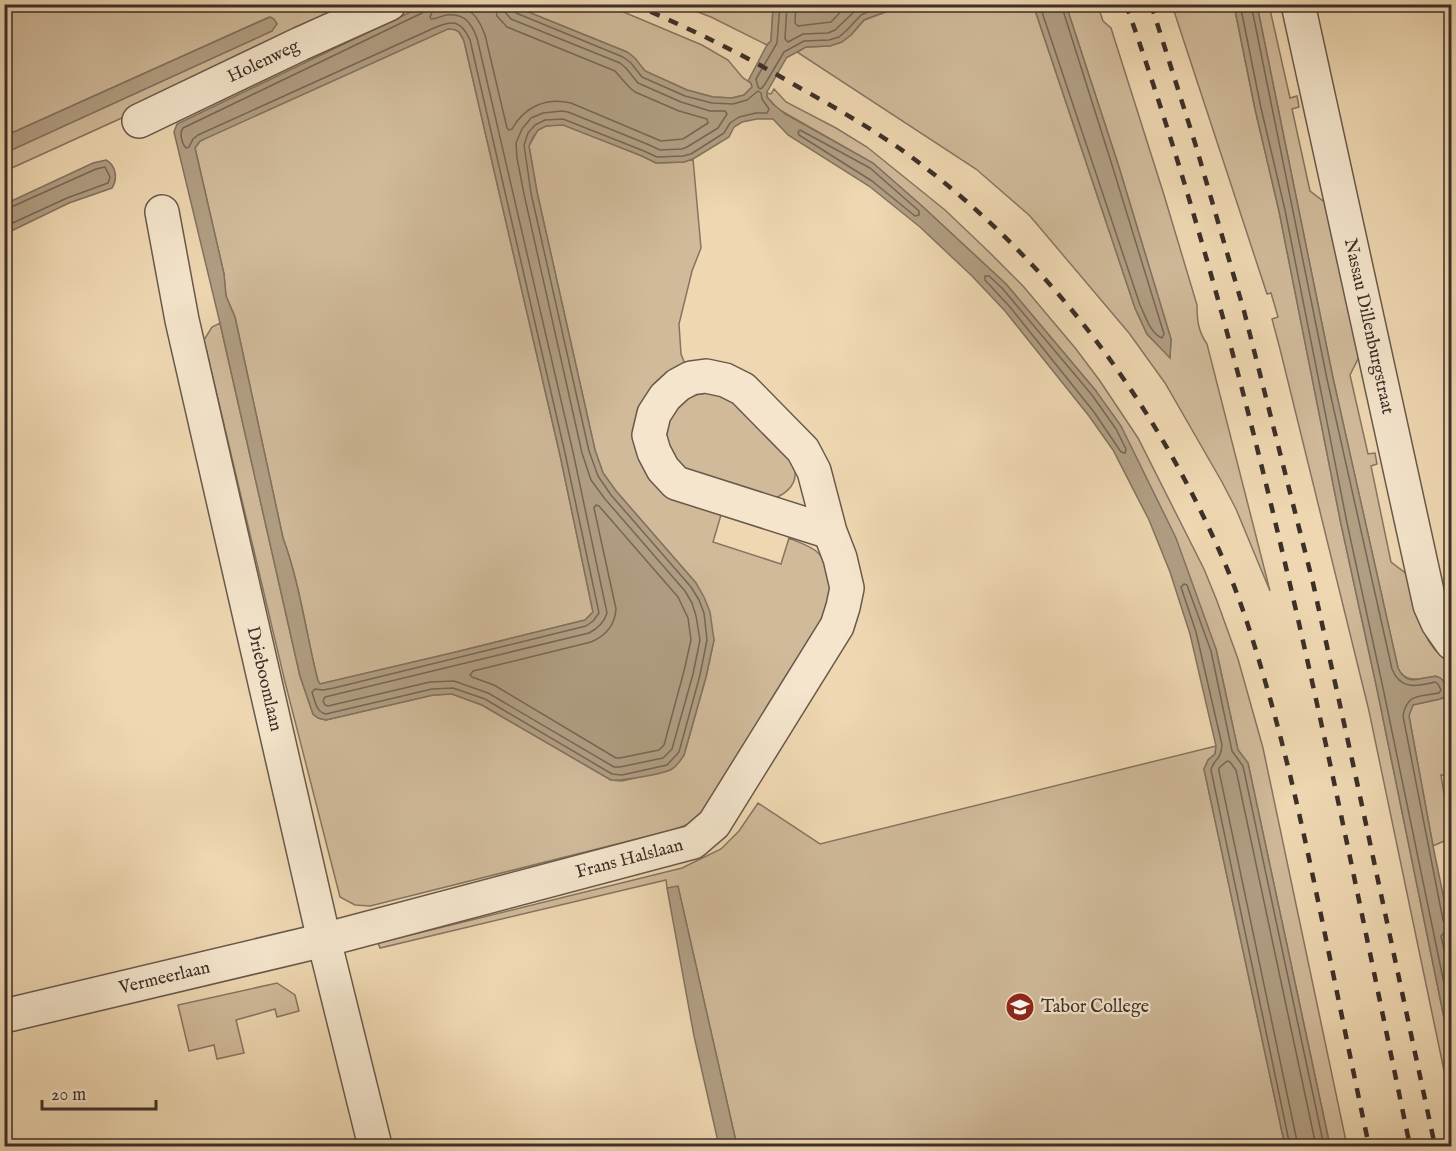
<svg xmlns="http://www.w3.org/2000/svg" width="1456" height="1151" viewBox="0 0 1456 1151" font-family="'IM FELL English',serif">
	<rect width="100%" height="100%" fill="#eed7b1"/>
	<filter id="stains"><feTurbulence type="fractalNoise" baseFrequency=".00333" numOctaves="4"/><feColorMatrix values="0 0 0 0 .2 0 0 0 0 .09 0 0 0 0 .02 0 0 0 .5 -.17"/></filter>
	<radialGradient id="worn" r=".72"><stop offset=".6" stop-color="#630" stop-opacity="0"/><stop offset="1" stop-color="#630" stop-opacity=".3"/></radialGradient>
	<path fill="#d0ba9a" stroke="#867462" stroke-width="1.5" d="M1027,4L1035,10L1135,308L1147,334L1170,357L1171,339L1118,164L1066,5H1099L1098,6L1103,21L1111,28L1164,195L1197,305C1197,320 1198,331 1207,344L1270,591L1236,509L1222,482L1165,383L1129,333L1030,216L976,169L797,52L805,47L830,46L851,35L864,20L904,5Z
		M5,5H363L146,107L5,171L4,153L272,31L269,17L5,136Z
		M444,5L464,41L560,455L593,612L585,620L456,652L320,684L318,681C306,634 300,584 283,538L235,317L226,296L224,274L195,148L200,141Z
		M511,5H607L702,45L728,60L743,78L751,83L752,87L744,95L732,98L713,97L687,90L645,71L635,59L627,52Z
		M680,5H775L773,9L771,41L767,45L711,17Z
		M1172,5H1234L1255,109L1279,211L1341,524L1377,689L1451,1052V1104L1369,711L1280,349L1272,319L1278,317L1271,293L1267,294Z
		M1257,5H1269L1290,98L1297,96L1299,107L1292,109L1310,191L1327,204L1360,355L1350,375L1368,454L1375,453L1377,464L1371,466L1391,562L1408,575L1421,624L1428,640L1435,650L1451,664V777L1441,775L1451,838L1433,846L1409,716L1412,705L1440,699L1446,697L1447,693L1436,676C1421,679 1405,684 1398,668L1333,378Z
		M774,89L786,102L836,128L867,147L945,210L987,250L1023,286L1076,349L1100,381L1138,438L1204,569L1217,601L1238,659L1263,748L1347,1146H1330L1248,763L1238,750L1216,649L1096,391L1006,284L922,206L873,163L778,109L767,97V93L771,94Z
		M563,124L642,156L656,163L684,162L693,159L701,248L692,271L679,324L681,354L685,364L643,405L697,505L721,515L713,542L781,564L789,538C798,542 808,545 816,551C830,562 833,589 828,606C826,610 824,615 822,619L709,807L694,822L673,830L370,906L355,905L340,897L285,682L204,340L212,327L220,323L300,676L313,714L318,718L326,720L433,695L452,694L482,705L611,780L622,781L670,770L684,755L706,677L714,640L696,583L616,491L603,473L595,450L537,192L529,146L538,130L546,126Z
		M706,393L732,399L790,457C792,461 795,466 795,471C797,487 782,497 768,500L678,466C675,458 668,448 667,439C664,415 683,395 706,393Z
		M1216,746L1215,754L1208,760L1204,769L1285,1146H737L678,887L667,888L666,880L380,948L378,943L682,868L721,849L739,831L758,803L820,844Z
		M277,983L295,995L299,1011L277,1017L275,1009L236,1020L244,1053L217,1059L214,1045L189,1051L178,1005Z"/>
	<path fill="#b19e83" stroke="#82725f" stroke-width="1.5" fill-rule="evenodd" d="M425,5H511L627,52L635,58L645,71L687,90L713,97L732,98L744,95L752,87L751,83L748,81L767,45L771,41L773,9L775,5H904L864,20L851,35L842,42L830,46L806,47L788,57H787L767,92V97L773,104L785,114L873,163L922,206L1006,284L1096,391L1121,426L1176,538L1216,649L1238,750L1248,763L1330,1146H1285L1204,769L1208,760L1215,754L1216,746L1190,634L1170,572L1149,520L1113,450L1089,416L1005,311L972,276L920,227L869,186L788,135L773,119H757L742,122L734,127L729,137L693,159L684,162L656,163L642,156L563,125L546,126L538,130L533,137L529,146L537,192L595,450L603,473L616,491L696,583L704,597L710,612L714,640L706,677L684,755C681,760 677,766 672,769C664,774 621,781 611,780L482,705L452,694L433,695L326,720L318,718L313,714L300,676L220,323L174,132L177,124ZM448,29C458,29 460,32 464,41L560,455L593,612L585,620L456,652L320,684L318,681C306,634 300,584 283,538L235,317L226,296L224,274L195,148L200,141Z
		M1027,5H1066L1118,164L1171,339L1170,358L1147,334L1135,308L1035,10Z
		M1234,5H1257L1333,378L1398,668C1410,695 1434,665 1444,682C1447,687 1447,691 1446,696L1440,699L1413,705L1409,716L1433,846L1451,933V1052L1377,689L1341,524L1279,211L1255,109Z
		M270,17L274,19L277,24L272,31L5,153V136Z
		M106,160C116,165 118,179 112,188L69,203L5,234V204L93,163Z
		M678,886L737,1146H719L694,1036L667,888Z"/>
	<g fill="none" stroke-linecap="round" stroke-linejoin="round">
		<path stroke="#766656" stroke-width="1.5" d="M426,4L425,9L422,13L183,128C179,133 182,144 186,148L189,147L193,139L198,135L434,28C453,20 461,20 470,40L565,453L599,613L593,621L586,626L334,688L323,690L315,689L312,692C315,701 316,712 326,714L432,689L453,688L485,699L612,774L622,775L667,765L679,752L700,675L707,640L704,613L699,600L691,587L611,495L598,476L589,451L531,193L524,145L528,133L535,125L545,120L563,119L644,151L657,157L683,156L691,154L724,133L730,123L739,117L756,113H767L769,109L762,99L761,93L758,91L747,100L733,104L712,103L685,96L642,77L631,63L623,57L516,13L512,9V4
			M434,4L433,10L430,17L431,19C436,19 441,16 446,15C464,13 471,22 477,38L573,452L607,613C604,623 597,629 589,633L325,697L323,701L325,705L328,706L430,682L454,681L488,693L614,767H620L663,758L672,749L693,674L700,640L696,616L692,603L685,591L605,499L591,480L582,453L524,194L517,158L516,143L522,129L531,118L543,113L562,111L568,112L647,144L660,150L682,149L687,147L718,128L727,114L725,111H710L681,102L638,83L626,68L620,63L511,19L505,12L504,4
			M443,4C448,6 452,6 458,7C474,9 480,22 485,35L507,128L509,130L512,129C524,107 546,97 571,103L661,141L683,139L708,123L707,119L679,111L635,92L629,87L615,71L507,27L497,16L495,4
			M780,4L777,43L756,79L758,87L760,89L762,88L765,84L784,52L804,41L829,40L839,37L847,30L861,15L887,4
			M787,4L785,39L788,42L803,34L828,33L835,30L856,10L867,4
			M796,4L795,23L798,26L831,22L848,4
			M1037,4L1041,9L1140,305C1146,317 1150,333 1162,338L1164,334L1112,165L1061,4
			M1240,4L1261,108L1285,210L1347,523L1383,688L1452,1022
			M1251,4L1327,379L1392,669C1401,691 1417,686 1435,682L1438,684L1441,690L1439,693C1419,697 1407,693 1403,716L1443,920L1446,925L1452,926
			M800,130L870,168L919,211V215L915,216L872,181L799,135L798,132Z
			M4,209L9,208L96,169L105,167L110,177L108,183L67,198L4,227
			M985,276H989L1002,288L1092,395L1116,429L1126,449L1125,453L1121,452L1094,412L1010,307L985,280Z
			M596,505L599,506L678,597L688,618L691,640L684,671L664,745L659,750L620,758H616L494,685L472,677L470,675L473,671L591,642C605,636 615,625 616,609L594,508Z
			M1452,934L1444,933L1441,936L1452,985
			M1290,1146L1211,770C1214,758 1221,761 1222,745L1196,632L1181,587L1184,584L1187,585L1211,651L1232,751L1243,766L1324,1146
			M1298,1146L1219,771V768L1227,761L1230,762L1236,770L1316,1146"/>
		<g stroke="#68594b" stroke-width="36">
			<g id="street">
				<path id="s1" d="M1298,4L1430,605L1438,623L1452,643"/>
				<path id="s2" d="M139,121L300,44L389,4"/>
				<path id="s3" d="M162,212L182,320L324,940L375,1146"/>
				<path id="s4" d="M4,1016L324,940L693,842L714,824L837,626L843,607L847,588L840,558L830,532L814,471L803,450L743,389L725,380L706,376L691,378L678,385L665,397L654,414L649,435L654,452L663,469L676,483L830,532"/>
			</g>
		</g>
		<use href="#street" stroke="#f4e5cc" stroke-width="33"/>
		<path stroke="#3c2f29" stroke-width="4.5" stroke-dasharray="10 10" stroke-linecap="butt" d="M632,4C690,28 746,56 800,88C834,107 867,126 899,148C1049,255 1161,408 1231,578C1244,611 1255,646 1265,681C1284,746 1299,811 1313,877C1332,967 1350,1057 1369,1146
			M1126,4C1256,375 1330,763 1410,1146
			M1151,4L1195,143L1244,311L1313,583L1355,773L1435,1146"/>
	</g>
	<defs>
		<g id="school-disc" transform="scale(1.5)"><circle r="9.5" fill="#8f2418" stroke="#f4e5cc"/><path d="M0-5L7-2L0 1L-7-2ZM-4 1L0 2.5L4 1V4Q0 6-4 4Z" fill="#fff"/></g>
	</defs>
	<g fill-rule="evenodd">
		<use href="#school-disc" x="1020" y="1007"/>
	</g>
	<g text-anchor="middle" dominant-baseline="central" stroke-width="4.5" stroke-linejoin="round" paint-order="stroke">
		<g font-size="18" fill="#3c2f29" stroke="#f4e5cc">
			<text stroke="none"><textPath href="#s2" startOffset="138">Holenweg</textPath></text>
			<text stroke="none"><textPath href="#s1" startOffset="330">Nassau Dillenburgstraat</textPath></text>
			<text stroke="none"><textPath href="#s3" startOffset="478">Drieboomlaan</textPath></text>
			<text stroke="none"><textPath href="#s4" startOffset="645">Frans Halslaan</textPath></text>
			<text stroke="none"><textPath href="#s4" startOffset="165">Vermeerlaan</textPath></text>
		</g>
		<g font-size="18" fill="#3c2f29" stroke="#f4e5cc" text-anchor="start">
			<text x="1041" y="1007">Tabor College</text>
		</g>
	</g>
	<rect width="1456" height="1151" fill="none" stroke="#eed7b1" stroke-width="24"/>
	<rect x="6" y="6" width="1444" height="1139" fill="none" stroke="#3c2f29" stroke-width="3"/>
	<rect x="12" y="12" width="1432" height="1127" fill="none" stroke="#3c2f29" stroke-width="1.5"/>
	<path d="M42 1100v9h114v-9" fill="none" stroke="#3c2f29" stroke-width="3"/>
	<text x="51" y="1100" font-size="18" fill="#3c2f29" stroke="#f4e5cc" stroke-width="4.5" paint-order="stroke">20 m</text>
	<rect width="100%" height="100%" filter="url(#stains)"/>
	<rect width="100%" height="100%" fill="url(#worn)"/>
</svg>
